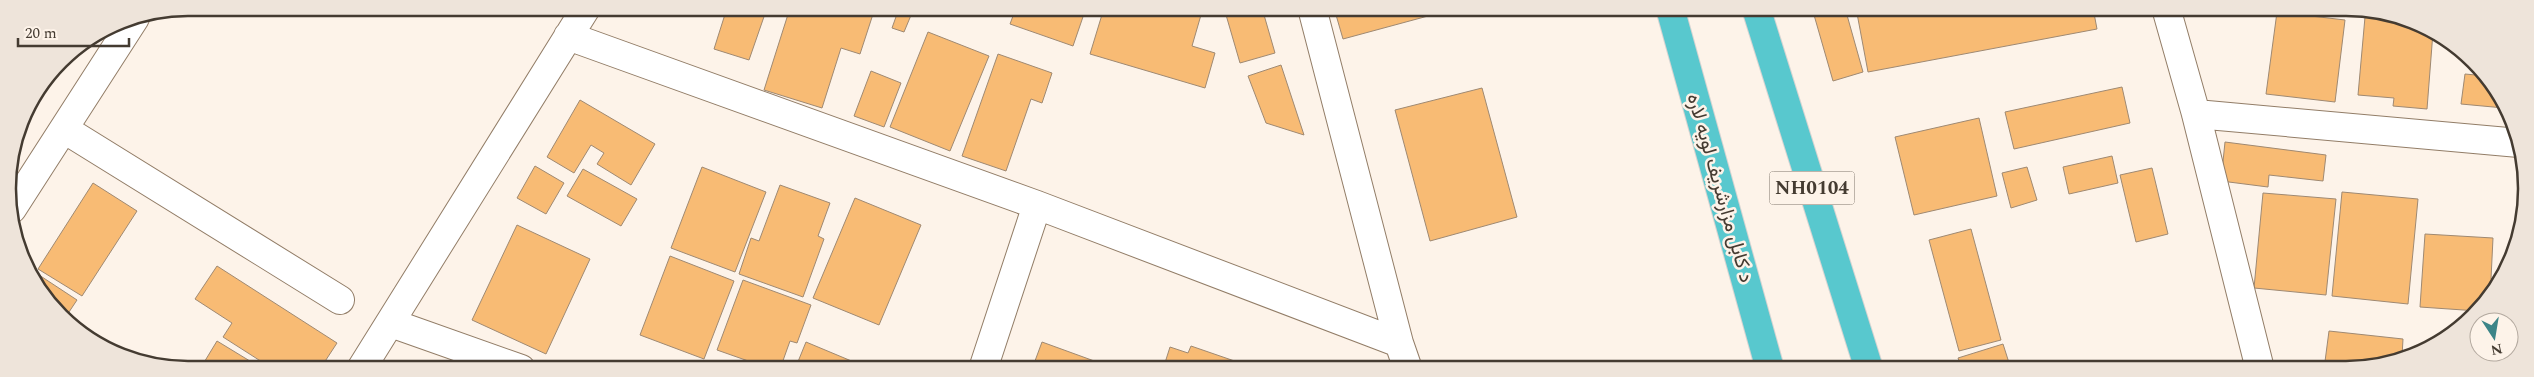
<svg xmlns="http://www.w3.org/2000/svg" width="2534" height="377" viewBox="0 0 2534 377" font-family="Spectral,Vazirmatn,serif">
	<rect width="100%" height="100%" fill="#fdf3e9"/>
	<path fill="#f8bb74" stroke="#9f8972" d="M727,8H767L749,60L714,49Z
		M790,8H875L860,54L841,48L822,108L764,90Z
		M885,8H914L904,32L892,28L897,14L884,9Z
		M1016,8H1086L1073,46L1010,24Z
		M1104,8H1203L1192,46L1215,53L1205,88L1090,54Z
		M1224,8H1262L1275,53L1240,63Z
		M1334,8H1425L1428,16L1343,39Z
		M1812,8H1845L1863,72L1833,81Z
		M1856,8H2093L2097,29L1868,72Z
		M2277,12L2345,20L2335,102L2266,94Z
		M2365,17L2403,20L2426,26L2433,32L2427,109L2393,106L2394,98L2358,95Z
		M928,32L989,56L950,151L890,127Z
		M998,54L1052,73L1042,103L1031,99L1006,171L962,156Z
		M1281,65L1304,135L1266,123L1248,76Z
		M871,71L901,83L884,127L854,116Z
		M2465,74L2486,76L2504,108L2461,104Z
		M2122,87L2130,123L2014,149L2005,112Z
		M1482,88L1517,217L1430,241L1395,110Z
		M580,100L655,144L631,185L597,164L604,153L591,145L574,173L547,157Z
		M1979,118L1997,196L1914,215L1895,137Z
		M2225,142L2326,155L2323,181L2269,175L2268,187L2221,181Z
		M2112,156L2118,183L2069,194L2063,167Z
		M535,166L564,183L546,214L517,198Z
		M702,167L766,192L735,272L671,248Z
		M2027,167L2037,200L2011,208L2002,173Z
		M2152,168L2168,234L2136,242L2120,175Z
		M583,169L637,199L621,226L567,196Z
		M93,183L137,211L82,296L38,269Z
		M780,185L830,203L818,236L824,239L803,297L739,274L751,238L759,241Z
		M2342,192L2418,199L2408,304L2332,296Z
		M2263,193L2336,199L2326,295L2254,288Z
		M855,198L921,225L879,325L813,298Z
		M517,225L590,259L546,354L472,320Z
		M1971,229L2001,340L1959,351L1929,240Z
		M2425,234L2493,238L2491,279L2500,280L2478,311L2420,307Z
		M670,256L734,281L704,359L640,335Z
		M217,266L337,343L320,369H273L223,337L232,323L195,299Z
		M39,275L77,300L65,318L52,308L36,280Z
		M743,280L811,305L797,343L790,341L780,369H771L717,350Z
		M2329,331L2403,339L2402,357L2358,369H2324Z
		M217,341L263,369H200Z
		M806,342L861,365L860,369H795Z
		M1042,342L1108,366L1107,369H1032Z
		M2003,344L2011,369H1962L1958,358Z
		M1191,346L1249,366L1248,369H1163L1170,347L1188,353Z
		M403,363L417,369H401Z"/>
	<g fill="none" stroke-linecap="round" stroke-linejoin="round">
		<g stroke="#927d67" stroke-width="30">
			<path id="street" d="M1312,8L1399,343L1408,369
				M2166,8L2196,114L2260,369
				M568,36L1037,205L1399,343
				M2196,114L2519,143
				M64,129L340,300
				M12,209L135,18
				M391,323L521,369
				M361,369L586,8
				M983,369L1037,205"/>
		</g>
		<g stroke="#d6d4d2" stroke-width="30">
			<path id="highway" d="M1670,8L1770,369
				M1756,8L1869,369"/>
		</g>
		<use href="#street" stroke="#fff" stroke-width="28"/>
		<use href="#highway" stroke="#58c8ce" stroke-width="28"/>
	</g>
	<g text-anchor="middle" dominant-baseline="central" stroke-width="5" stroke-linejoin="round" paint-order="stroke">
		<rect fill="#fdf3e9" stroke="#7c7268" stroke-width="1" x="1769.5" y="171.5" width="85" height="33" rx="4"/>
		<g font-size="19" font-weight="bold" fill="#443b31">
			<text x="1812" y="188">NH0104</text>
		</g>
		<g font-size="20" fill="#443b31" stroke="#fdf3e9">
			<text transform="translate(1720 188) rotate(74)">د کابل مزارشریف لویه لاره</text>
		</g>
	</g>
	<path d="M0 0H2534V377H0ZM188 16H2346A172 172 0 0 1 2518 188V189A172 172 0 0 1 2346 361H188A172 172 0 0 1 16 189V188A172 172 0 0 1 188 16Z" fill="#eee4da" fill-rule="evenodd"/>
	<path fill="none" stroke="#443b31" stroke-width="2.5" d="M188 16H2346A172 172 0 0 1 2518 188V189A172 172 0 0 1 2346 361H188A172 172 0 0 1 16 189V188A172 172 0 0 1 188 16Z"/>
	<g transform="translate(2494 337) rotate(168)"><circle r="24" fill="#fdf3e9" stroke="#b3a99f"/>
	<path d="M0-4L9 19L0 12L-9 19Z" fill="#3c8588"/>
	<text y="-8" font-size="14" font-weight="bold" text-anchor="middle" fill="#443b31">N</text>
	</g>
	<path d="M18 38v8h111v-8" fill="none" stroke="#443b31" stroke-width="2.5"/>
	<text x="25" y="38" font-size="15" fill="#443b31" stroke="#fdf3e9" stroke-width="4" paint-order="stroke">20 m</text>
</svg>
